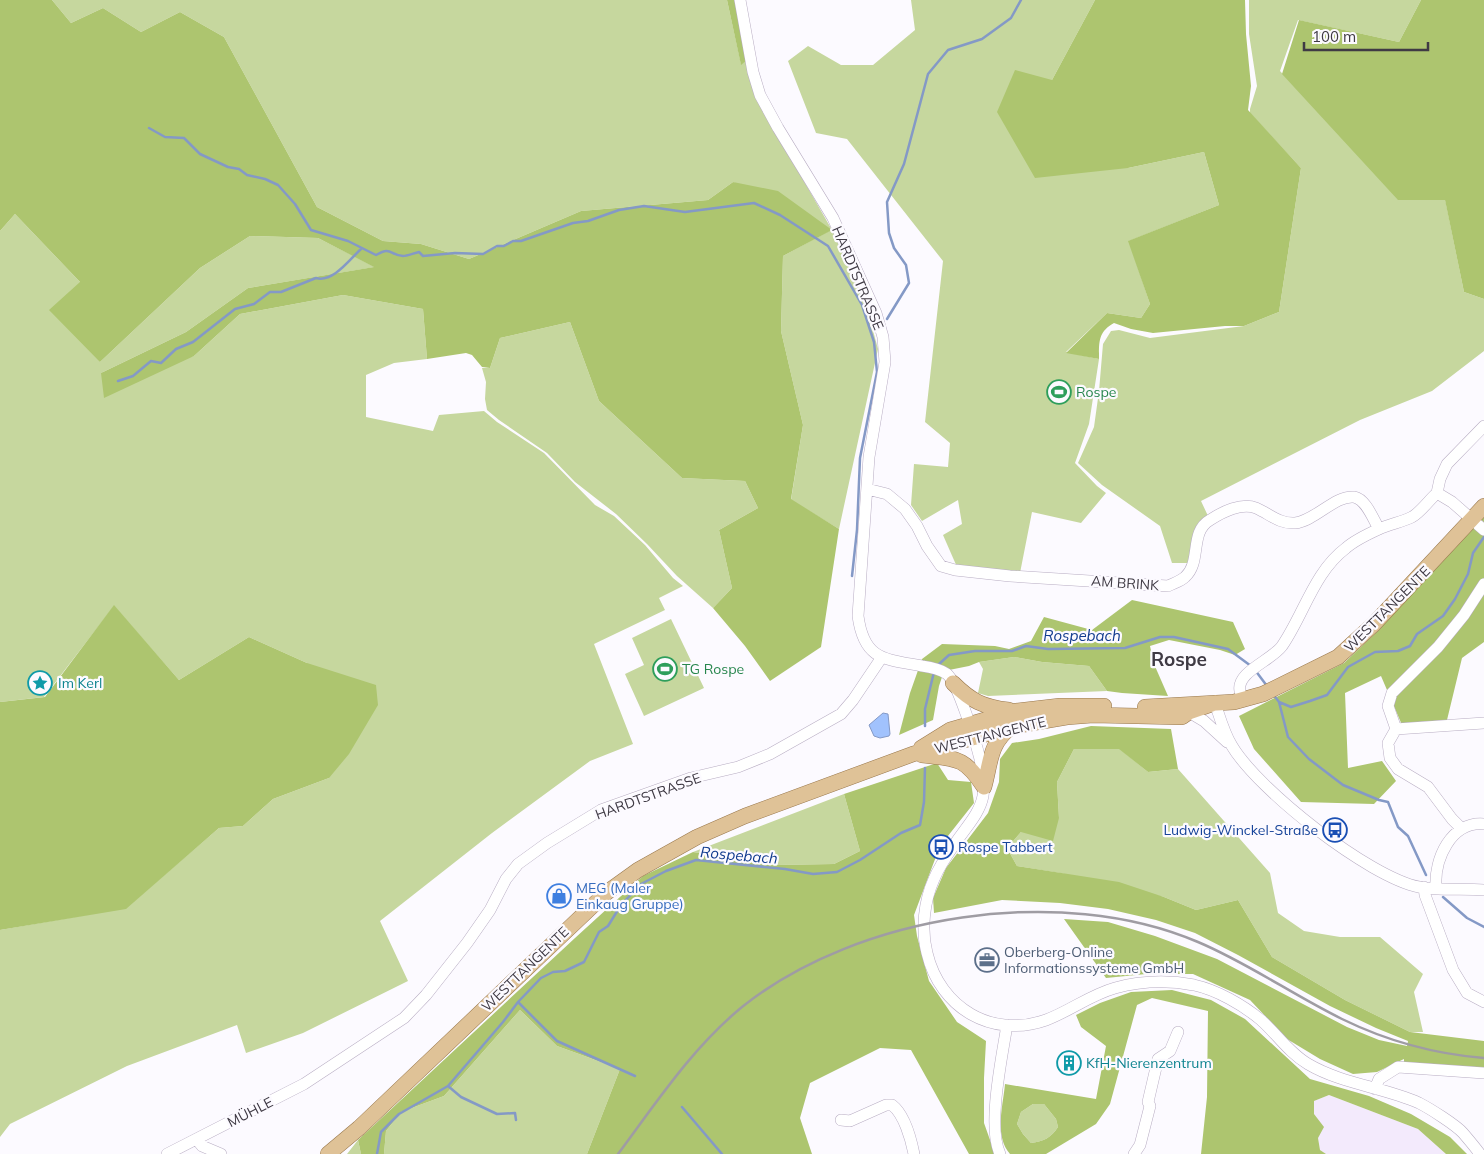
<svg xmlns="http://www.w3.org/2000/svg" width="1484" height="1154" viewBox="0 0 1484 1154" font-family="Mulish,sans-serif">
	<rect width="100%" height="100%" fill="#fcfaff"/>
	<path fill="#f3eafc" d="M1329,1095L1418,1129L1446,1154H1326L1320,1150L1314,1114V1101Z"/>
	<path fill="#c6d79e" d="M52,0H727L741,64L746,61L793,162L832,230L866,305L878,349L839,529L791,500L803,425L781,331L783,256L831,230L733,182L708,200L581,211L469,259L421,244L383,241L317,207L224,37L180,12L141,32L103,8L71,23Z
		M911,0H1095L1052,80L1128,168L1204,152L1219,205L1129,241L1150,304L1141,318L1107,313L1066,352L1099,359L1089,424L1075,463L1097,486L1106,493L1081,523L1032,512L1020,573L957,567L943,535L962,524L958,500L922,521L911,505L914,464L948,467L950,443L925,422L943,261L847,139L816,133L788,61L808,46L841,65H873L915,30Z
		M1249,0H1421L1399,42L1298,20L1280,71L1330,124L1445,199L1464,292L1484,299V351L1432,391L1360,420L1201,501L1208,516L1189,563H1172L1160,526L1102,485L1078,463L1094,427L1099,391L1103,344L1111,331L1119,330L1150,338L1244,326L1279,312L1301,168L1250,113V109L1257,86L1249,34Z
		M15,214L80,282L100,362L200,268L250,236L318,238L375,267L248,288L186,332L101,373L194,356L240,314L343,295L423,309L427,359L394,363L366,375V417L433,431L439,415L484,411L497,422L544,453L595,505L614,516L645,545L673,578L683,586L659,598L665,610L594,644L633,744L590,761L492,833L380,921L408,981L303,1033L246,1053L237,1025L127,1066L10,1124L0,1137V930L126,908L219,828L243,826L273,799L329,778L307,663L249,637L179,680L114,606L44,697L0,702V231Z
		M570,322L599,401L682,478L745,481L758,508L719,530L732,588L713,608L677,576L647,544L616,514L575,482L547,453L499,420L487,410L485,399L486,382L482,368H490L500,338Z
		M671,619L704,688L644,716L625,674L644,665L632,638Z
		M1014,657L1042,662L1089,666L1107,691L988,696L978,693L983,669L979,662Z
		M1074,749H1120L1148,772L1178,769L1270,873L1278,913L1304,931L1340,937H1380L1423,974L1414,992L1423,1032H1410L1345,1000L1272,957L1238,900L1196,910L1164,897L1060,873L1017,866L1007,848L1021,832L1059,818L1057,782Z
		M844,794L860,851L834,864L777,865L693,852Z
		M520,1010L557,1046L620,1069L587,1154H384L386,1131L401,1112L444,1096Z
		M1033,1104H1044L1056,1119L1058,1127C1051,1138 1044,1141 1031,1143L1023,1134L1017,1124L1021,1112Z
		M358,1140L361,1154H347Z"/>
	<path fill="#adc56f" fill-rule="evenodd" d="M0,0H52L71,23L103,8L141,32L180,12L224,37L317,207L383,241L421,244L469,259L581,211L708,200L733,182L778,191L832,230L783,256L781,331L803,425L791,499L839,529L821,647L770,681L745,646L713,608L732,588L719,530L758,508L745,481L682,478L599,401L570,322L500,338L490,368L482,367L472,355L466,353L427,359L423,309L343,295L240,314L194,356L104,398L101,373L186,332L248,288L374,267L318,238L250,236L200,268L100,362L49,310L80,282L15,214L0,231Z
		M727,0H736L746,61L741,65Z
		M1095,0H1245L1246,34L1251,86L1248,110L1301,168L1279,312L1244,326H1225L1153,333L1131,329L1114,323C1098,332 1099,342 1099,359L1066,353L1107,313L1141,318L1150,304L1128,241L1219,205L1204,152L1128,168L1035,178L997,112L1015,70L1052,80Z
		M1421,0H1484V299L1464,292L1445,200H1398L1282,74L1299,20L1399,42Z
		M1484,511V642L1462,658L1447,720L1402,725L1381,676L1345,693L1348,768L1382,761L1396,781L1374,804L1301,802L1254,749L1239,716L1344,663L1379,630Z
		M1132,600L1233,622L1245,649L1235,655L1220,650L1169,640L1150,646L1154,664L1168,696L1122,693L1107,691L1089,666L1042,662L1014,657L979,662L969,666L944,671L939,686L933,720L899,735L910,693L922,659L942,644L995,646L1009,649L1031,641L1044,617L1092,630Z
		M114,605L179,680L249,637L307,663L376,685L378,705L349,754L329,778L273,799L243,826L219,828L126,909L0,930V702L45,697Z
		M1091,726L1171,729L1178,769L1148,772L1119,749H1074L1057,782L1059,818L1053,841L1021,832L1007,848L1017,866L1119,882L1164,897L1196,910L1238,900L1272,957L1345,1000L1410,1032L1484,1041V1071L1404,1064V1059L1377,1072L1353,1074L1320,1059L1287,1039L1250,1000L1193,974H1146L1106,978L1064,919L1108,922L1155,936L1217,959L1347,1027L1379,1040L1407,1046L1408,1041L1376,1028L1330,1006L1238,955L1195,933L1156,920L1108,909L1060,903L1002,900L934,913L933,898L946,868L988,813L999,782L1000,759L1012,743L1039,739Z
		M937,763L948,780L971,782L974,803L940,846L914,915L917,936L929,981L957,1022L986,1041L984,1078V1123L995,1154H969L911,1050L880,1048L810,1083L800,1118L812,1154H587L620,1069L557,1046L520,1010L444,1096L401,1112L386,1131L384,1154H361L358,1140L575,938L643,876L693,852L777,865L834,864L860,851L844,794Z
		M1172,990L1211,1000L1245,1019L1310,1079L1369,1096L1411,1114L1450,1137L1467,1154H1446L1418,1129L1329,1095L1314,1101V1114L1324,1127L1318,1138L1320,1150L1326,1154H1201L1207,1097L1208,1011L1152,998L1137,1005L1110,1104L1096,1124L1046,1154H1010C994,1136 1003,1106 1005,1084L1096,1099L1106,1046L1081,1027L1076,1015L1100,1003L1131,992ZM1033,1104H1044L1056,1119L1058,1127C1051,1138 1044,1141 1031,1143L1023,1134L1017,1124L1021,1112Z"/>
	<path fill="#a1c2fd" stroke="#8499c6" d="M883,713L888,714L890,734L889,736L880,738L874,736L869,725Z"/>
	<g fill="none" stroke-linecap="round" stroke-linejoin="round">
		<path stroke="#8499c6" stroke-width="2.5" d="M149,128L165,137L184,138L200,154L228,167L239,169L247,175L265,179L278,185L295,204L311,230L348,241L376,255C392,246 389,255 403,256C407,256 414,253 419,252L423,256L455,253L483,254L497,246H504L513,241H521L573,223L588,221L619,210L644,206L685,212L754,203L780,215L828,246L862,305L874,342L877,372L860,458L857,530L852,576
			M887,319L909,283L906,265L894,248L889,233L887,202L904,164L928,74L948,50L982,39L1011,18L1021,0
			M118,381L133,376L151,361L161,363L176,349L193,342L235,309L254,304L270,292H281L316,278C333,283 350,259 361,249
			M938,665L949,655L975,651H1012L1026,646L1048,649L1125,648L1160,637H1174L1228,649L1251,666
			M1255,670L1267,686
			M1273,694L1279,702L1291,707L1310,701L1327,695L1348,667L1375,652L1398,651L1410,646L1417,634L1443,616L1455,599L1468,574L1473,553L1484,537
			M1279,702L1288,737L1309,759L1343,785L1379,800L1388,802L1398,827L1408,836L1426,875
			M925,726V709L934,672
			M1443,897L1467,918L1484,927
			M518,1002L557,1041L635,1076
			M448,1086L461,1097L497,1114L515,1113L516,1120
			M682,1107L722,1154
			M377,1154L381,1132L399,1114L448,1086L503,1022L518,1002L541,978L553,972L565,971L584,962L599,932L608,926L621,905L641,884L666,871L696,860L785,869L813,874L837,872L860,860L901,833L920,825L924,802L925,768"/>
		<g stroke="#b8adc3" stroke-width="12">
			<path id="minor" d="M740,0L753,72L760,95L778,128L833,218L876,313L883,337L885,362L869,457L858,616C864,660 884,659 922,666C930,667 940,669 947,674C958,683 976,743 980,759C982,770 985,785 983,796C980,812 968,825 959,838C950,851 940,864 934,879C924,901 921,930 927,953C940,1008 992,1039 1046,1020C1070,1011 1090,995 1115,988C1141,981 1168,980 1194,985C1217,990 1243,1005 1261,1020C1277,1034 1289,1053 1308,1064C1342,1084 1383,1087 1419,1103C1429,1108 1456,1125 1463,1133C1469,1140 1475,1147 1480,1154
				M867,489L887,494L905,509L917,526L927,546L941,566L955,570L1010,576L1168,586C1174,583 1181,581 1185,577C1202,562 1189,532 1210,520C1222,512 1242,502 1256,508C1270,514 1279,524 1295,523C1315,521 1335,495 1354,497C1366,499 1373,519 1379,529
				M1437,493L1440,479L1447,464L1484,426
				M1484,584L1464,615L1438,647L1392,693L1388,706L1396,729L1484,723
				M1240,691C1236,672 1271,661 1282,646C1304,614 1314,572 1346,548C1355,540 1368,534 1379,529C1390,524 1402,522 1412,517C1421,512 1429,500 1437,493L1452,502L1484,530
				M1215,703C1220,718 1224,733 1232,746C1258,790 1369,877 1419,887C1440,891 1463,888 1484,890
				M1189,712L1204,721L1227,742
				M1396,729L1388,743L1390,758L1398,769L1428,787L1452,819L1461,828
				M1424,887L1425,895L1453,970L1467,993L1484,1002
				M1436,888C1434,859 1451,821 1484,824
				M1375,1089L1379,1079L1398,1067L1484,1073
				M841,1120L850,1121L886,1105H892C904,1114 911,1139 914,1154
				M197,1140L202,1146L221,1154
				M167,1154L304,1084L404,1018L426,995L467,943L490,910L506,879L518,864L547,843L601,810L691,778L738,767L770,754L841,714L853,700L882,657
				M1000,1154C987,1126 1002,1057 1007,1025
				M1134,1154L1140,1145L1150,1106L1148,1102L1158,1059L1170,1051L1178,1032"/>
		</g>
		<g stroke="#99784d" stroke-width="16">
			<path id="major" d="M953,683C971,701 983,707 1009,710
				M1145,707L1234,702L1263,694L1338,657L1374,624L1484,506
				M921,748L950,730L1016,711L1060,706H1104
				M922,755C956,759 964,756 984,787
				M984,787C991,762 989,744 1011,727
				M328,1154L359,1128L606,893L638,870L697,837L745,816L913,754L1020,725L1067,717L1093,715L1182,717L1189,712L1215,703"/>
		</g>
		<use href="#minor" stroke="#fff" stroke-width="11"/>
		<use href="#major" stroke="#dfc297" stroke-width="15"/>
		<path stroke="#9f9ca3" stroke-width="2.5" d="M618,1154C656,1103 692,1048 742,1007C858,914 1061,883 1198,942C1248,963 1293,995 1342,1019C1387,1041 1434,1054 1484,1058"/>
	</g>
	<defs>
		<g id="stadium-ring" transform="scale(1.25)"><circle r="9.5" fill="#fcfaff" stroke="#2e9e5b" stroke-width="1.5"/><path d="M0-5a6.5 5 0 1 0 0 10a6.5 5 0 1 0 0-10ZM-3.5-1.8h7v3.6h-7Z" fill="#2e9e5b"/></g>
		<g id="sight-ring" transform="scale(1.25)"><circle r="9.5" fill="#fcfaff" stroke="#0f9aa8" stroke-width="1.5"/><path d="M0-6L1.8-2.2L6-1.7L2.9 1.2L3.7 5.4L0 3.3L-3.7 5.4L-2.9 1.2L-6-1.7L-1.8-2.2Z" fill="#0f9aa8"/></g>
		<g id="bus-ring" transform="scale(1.25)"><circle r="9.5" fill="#fcfaff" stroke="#1a4fb4" stroke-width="1.5"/><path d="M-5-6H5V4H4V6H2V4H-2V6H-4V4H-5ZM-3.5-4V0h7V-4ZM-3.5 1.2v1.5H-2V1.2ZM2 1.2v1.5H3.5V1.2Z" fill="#1a4fb4"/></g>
		<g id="shop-ring" transform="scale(1.25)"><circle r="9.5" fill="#fcfaff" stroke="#3f7fe0" stroke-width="1.5"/><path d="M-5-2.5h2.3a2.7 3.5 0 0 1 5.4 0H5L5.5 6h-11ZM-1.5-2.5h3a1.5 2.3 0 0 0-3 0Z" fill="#3f7fe0"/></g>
		<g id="office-ring" transform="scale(1.25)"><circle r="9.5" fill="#fcfaff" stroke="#5c6f8a" stroke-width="1.5"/><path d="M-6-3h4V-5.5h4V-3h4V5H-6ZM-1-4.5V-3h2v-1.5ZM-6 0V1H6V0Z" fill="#5c6f8a"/></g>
		<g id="building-ring" transform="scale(1.25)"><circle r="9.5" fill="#fcfaff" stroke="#0f9aa8" stroke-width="1.5"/><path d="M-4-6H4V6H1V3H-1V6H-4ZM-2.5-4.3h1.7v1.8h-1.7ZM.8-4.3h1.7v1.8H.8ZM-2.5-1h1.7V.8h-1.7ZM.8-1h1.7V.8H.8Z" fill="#0f9aa8"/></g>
	</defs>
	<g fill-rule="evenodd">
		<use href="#stadium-ring" x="1059" y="392"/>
		<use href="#stadium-ring" x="665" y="669"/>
		<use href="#sight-ring" x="40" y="683"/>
		<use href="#bus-ring" x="1335" y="830"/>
		<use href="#bus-ring" x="941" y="847"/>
		<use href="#shop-ring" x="559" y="896"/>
		<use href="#office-ring" x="987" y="960"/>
		<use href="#building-ring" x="1069" y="1063"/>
	</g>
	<g text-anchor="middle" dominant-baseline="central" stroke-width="4.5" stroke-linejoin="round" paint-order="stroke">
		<g font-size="14" fill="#3f3a44" stroke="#fcfaff">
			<text transform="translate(858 278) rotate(67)">HARDTSTRASSE</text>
			<text transform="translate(1125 583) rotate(4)">AM BRINK</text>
			<text transform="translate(1387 609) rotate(-45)">WESTTANGENTE</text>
			<text transform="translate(990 735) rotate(-14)">WESTTANGENTE</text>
			<text transform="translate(648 796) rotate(-20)">HARDTSTRASSE</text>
			<text transform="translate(525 969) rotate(-44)">WESTTANGENTE</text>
			<text transform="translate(250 1112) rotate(-27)">MÜHLE</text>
		</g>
		<g font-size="14" fill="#27864d" stroke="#fcfaff" text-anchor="start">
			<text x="1076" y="392">Rospe</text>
			<text x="682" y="669">TG Rospe</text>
		</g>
		<g font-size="14" fill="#0d838f" stroke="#fcfaff" text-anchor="start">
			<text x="58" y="683">Im Kerl</text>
			<text x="1086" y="1063">KfH-Nierenzentrum</text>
		</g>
		<g font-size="14" fill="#164399" stroke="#fcfaff" text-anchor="end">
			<text x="1318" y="830">Ludwig-Winckel-Straße</text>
			<text x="958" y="847" text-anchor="start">Rospe Tabbert</text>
		</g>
		<g font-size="14" fill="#366cbe" stroke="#fcfaff" text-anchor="start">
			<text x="576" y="888">MEG (Maler<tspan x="576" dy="16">Einkaug Gruppe)</tspan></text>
		</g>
		<g font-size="14" fill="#4e5e75" stroke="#fcfaff" text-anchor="start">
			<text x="1004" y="952">Oberberg-Online<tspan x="1004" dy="16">Informationssysteme GmbH</tspan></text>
		</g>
		<g font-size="15" font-style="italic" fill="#113b8e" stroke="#fcfaff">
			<text x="1082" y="635">Rospebach</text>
			<text transform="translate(739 855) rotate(5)">Rospebach</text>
		</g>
		<g font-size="19" font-weight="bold" fill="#3f3a44" stroke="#fcfaff">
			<text x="1179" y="659">Rospe</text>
		</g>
	</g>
	<path d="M1304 42v8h124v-8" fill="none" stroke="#3f3a44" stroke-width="2.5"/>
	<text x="1312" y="42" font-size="15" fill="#3f3a44" stroke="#fcfaff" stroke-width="4" paint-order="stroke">100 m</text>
</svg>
